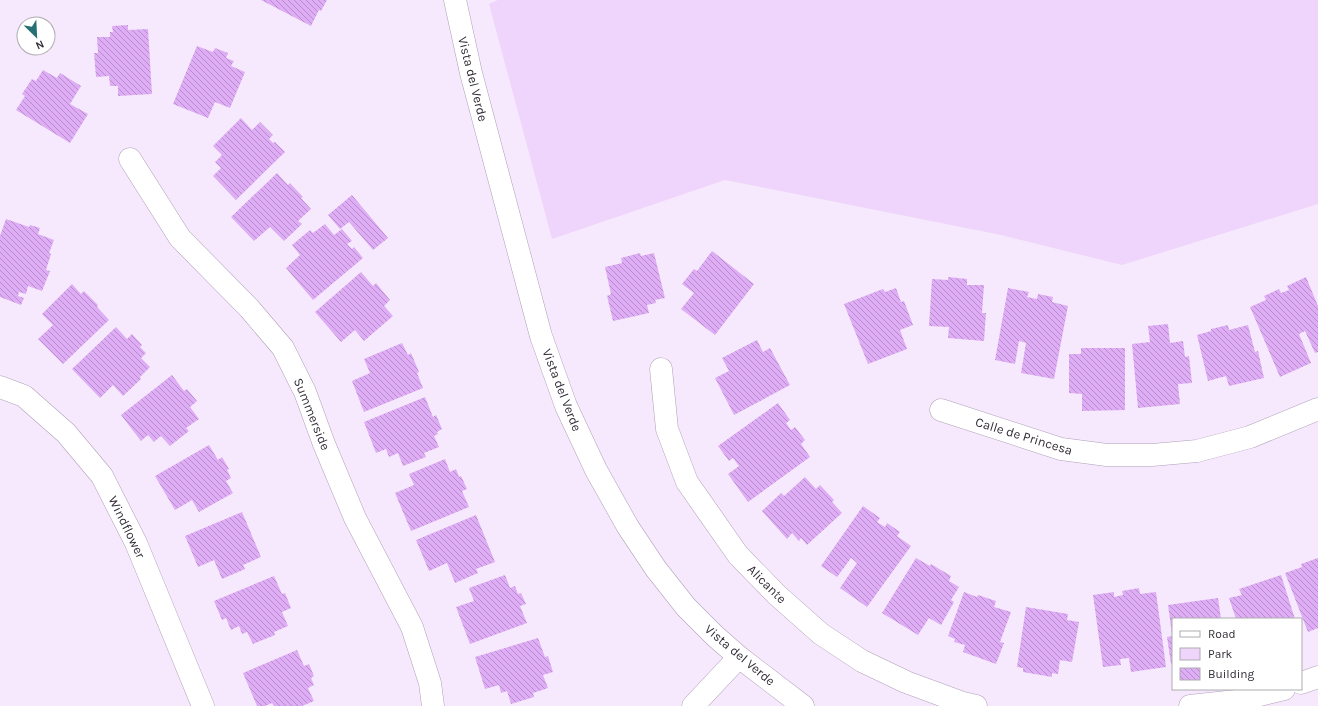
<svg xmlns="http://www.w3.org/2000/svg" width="1318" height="706" viewBox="0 0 1318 706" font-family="Karla,sans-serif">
	<defs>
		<pattern id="building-back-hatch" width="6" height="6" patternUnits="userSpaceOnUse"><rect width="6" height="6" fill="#deadf5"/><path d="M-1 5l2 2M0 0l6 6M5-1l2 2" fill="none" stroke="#b58dc7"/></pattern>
	</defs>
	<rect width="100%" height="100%" fill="#f7e9fd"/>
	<path fill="#efd4fb" d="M498,0H1318V204L1122,265L1001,235L725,180L552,239L489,4Z"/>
	<path fill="url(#building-back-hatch)" d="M261,0H327L321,11L319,10L311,26Z
		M128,25V30L148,29L152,94L118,96V86H110L109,76L96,77L94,53H98L97,37H110V32H113L112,26Z
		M197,46L213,52L215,48L228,53L226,58L234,61L231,66L245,72L230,108L215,102L208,118L173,104Z
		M43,70L57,78L60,73L81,86L70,104L88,114L70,143L16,110L25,96L22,94L32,79L36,81Z
		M241,118L252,130L260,122L273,135L269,139L273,143L275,142L285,152L236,200L213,176L221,168L215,162L222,155L213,146Z
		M277,173L288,185L290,183L303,197L301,198L311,209L298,221L302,224L284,241L270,227L254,241L231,217Z
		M352,195L388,238L373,250L349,222L340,229L328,215Z
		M6,219L29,227L30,225L40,228L38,234L54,240L49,253L51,254L46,270L50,271L42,291L28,286L26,294L19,292L18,296L24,298L21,305L0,297V236Z
		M325,224L334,235L342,229L352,241L347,244L352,249L354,247L363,258L313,300L286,268L300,255L292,245L310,230L313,233Z
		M712,251L754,284L715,335L681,309L694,293L682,284L694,269L697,271Z
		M640,253L641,256L654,253L665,298L655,300L656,303L647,305L649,313L613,321L607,296L611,294L605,267L622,263L621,258Z
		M361,272L373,286L376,283L390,300L384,306L393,316L364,341L355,330L341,342L315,312Z
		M948,277L967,279V285H984L982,313H986L984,341L948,338L949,327L929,326L932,279L948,280Z
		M1306,277L1318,306V352L1315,353L1305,331L1299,334L1311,363L1280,377L1250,307L1266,300L1264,296L1279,289L1281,293L1289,290L1287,286Z
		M72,284L81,294L84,291L98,305L97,307L109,320L63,364L38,339L53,325L42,314Z
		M896,288L901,302L904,301L913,325L900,330L907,349L868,364L844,304L883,289L885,292Z
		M1008,288L1029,292L1027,297L1037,299L1038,294L1053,297L1052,302L1068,306L1054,379L1021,373L1026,343L1019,341L1015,364L995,360Z
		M1168,324L1170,343L1183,341L1185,357L1189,356L1192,383L1178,384L1180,404L1138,408L1132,344L1150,342L1148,326Z
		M1228,325L1229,330L1248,325L1255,352L1258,351L1264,378L1229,386L1226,376L1208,381L1197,335L1211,331V329Z
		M116,327L127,339L132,334L142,345L140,347L146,353L141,358L150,367L140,377L141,379L123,396L113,385L100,398L72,369Z
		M757,340L763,352L770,348L790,385L734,415L715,378L729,371L722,358Z
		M402,343L408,355L411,353L419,372L417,373L423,388L364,412L352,381L370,373L364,359Z
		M1081,348H1125V410L1082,411V394L1069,393V354H1081Z
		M172,375L184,391L187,389L197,401L190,407L199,419L186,428L189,431L170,446L161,436L154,442L148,435L141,441L121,415Z
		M425,397L433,417L436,415L442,429L437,432L438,434L434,436L439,447L424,453L426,457L403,466L398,453L389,457L386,449L376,453L364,422Z
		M778,403L790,420L786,423L791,430L795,427L805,440L801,444L810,457L748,502L728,474L739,466L733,458L729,461L718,446Z
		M209,445L218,460L222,457L229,469L227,470L231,478L226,481L233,493L199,512L192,500L175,510L155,476Z
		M445,459L450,472L456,469L459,477L461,476L467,489L462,491L469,507L411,531L395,493L414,485L409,474Z
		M805,477L816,489L820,485L834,500L832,502L842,513L807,545L801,538L799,541L792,533L787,539L762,511L781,493L784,496Z
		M863,506L880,518L877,522L885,527L887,523L900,532L897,536L911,546L867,607L840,588L857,563L851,558L837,577L821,566Z
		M242,512L261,557L243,565L245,569L222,579L214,560L198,567L185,536Z
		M476,515L495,562L476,569L478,573L455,583L447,563L429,571L416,540Z
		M916,558L930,566L931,564L951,576L949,581L959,587L951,600L954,602L941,625L929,618L918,635L882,613Z
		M1318,558V628L1308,632L1285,573L1302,567L1301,564Z
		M505,575L510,588L515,586L518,594L521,593L526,604L520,606L527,623L470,644L456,607L474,601L469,588Z
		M1281,575L1295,619H1236L1229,598L1242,595L1239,589Z
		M274,576L282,594L285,593L291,608L282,612L288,626L274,632L275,635L253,644L247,632L242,634L239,626L231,630L226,618L222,620L214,601Z
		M1139,588L1140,594L1156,592L1166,667L1131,672L1129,658L1120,659L1121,665L1103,667L1093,595L1114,592V597L1123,595L1122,591Z
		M964,592L977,597L978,595L996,601L994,607L1011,612L1000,642L1004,643L996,664L963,652L965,645L954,642L955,639L948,636Z
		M1218,598L1221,619H1173L1172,634L1168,605Z
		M1026,607L1068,614L1067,620L1079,622L1072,662L1060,660L1058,674L1052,673V677L1023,672V668L1017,667Z
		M1173,636V663L1171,664L1167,637Z
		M538,638L545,657L548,656L553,672L543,675L548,688L533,693L534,697L511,704L507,691L501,693L499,685L485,689L475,657Z
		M297,650L304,666L309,664L314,676L311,678L314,685L308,688L314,701L302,706H274L272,703L265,706H257L243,673Z"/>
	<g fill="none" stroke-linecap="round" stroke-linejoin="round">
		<g stroke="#afa0b7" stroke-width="23">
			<path id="street" d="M130,159L180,238L249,308L283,348L305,392L324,444L355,518L412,627L430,683L433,706
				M661,369L667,429L687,482L738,555L777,595L821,634L862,661L906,682L963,703L976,706
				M0,387L24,396L66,433L102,476L136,543L203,706
				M941,410L1061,449L1107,455H1152L1197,451L1250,437L1318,409
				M1301,683L1318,677
				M1190,706L1236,701L1284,689"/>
		</g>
		<g stroke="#afa0b7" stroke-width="23">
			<path id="secondary" d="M455,0L471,73L541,336L566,406L596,470L628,527L656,569L686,607L715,636L739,657L803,706
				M693,706L739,657"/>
		</g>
		<use href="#street" stroke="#fff" stroke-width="22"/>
		<use href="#secondary" stroke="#fff" stroke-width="22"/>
	</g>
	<g text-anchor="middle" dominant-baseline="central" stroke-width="3" stroke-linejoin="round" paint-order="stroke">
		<g font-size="13" fill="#332d36" stroke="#fff">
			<text transform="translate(473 79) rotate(76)">Vista del Verde</text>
			<text transform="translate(562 390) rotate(69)">Vista del Verde</text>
			<text transform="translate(312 414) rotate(68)">Summerside</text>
			<text transform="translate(1024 436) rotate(17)">Calle de Princesa</text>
			<text transform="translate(127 527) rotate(64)">Windflower</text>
			<text transform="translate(767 584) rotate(45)">Alicante</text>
			<text transform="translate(740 655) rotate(40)">Vista del Verde</text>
		</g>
	</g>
	<rect x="1172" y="618" width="130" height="72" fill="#ffffff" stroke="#adabaf"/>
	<rect x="1180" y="631" width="20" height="6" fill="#ffffff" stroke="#adabaf"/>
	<text x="1208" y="638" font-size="12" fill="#332d36">Road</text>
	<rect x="1180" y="648" width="20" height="12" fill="#efd4fb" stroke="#adabaf"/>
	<text x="1208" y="658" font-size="12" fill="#332d36">Park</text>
	<rect x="1180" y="668" width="20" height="12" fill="url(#building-back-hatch)" stroke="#adabaf"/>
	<text x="1208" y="678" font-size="12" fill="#332d36">Building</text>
	<g transform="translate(36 36) rotate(156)"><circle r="19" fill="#ffffff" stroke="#adabaf"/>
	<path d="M0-3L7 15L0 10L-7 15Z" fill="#257075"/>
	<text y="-6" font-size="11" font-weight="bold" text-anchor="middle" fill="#332d36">N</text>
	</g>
</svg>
